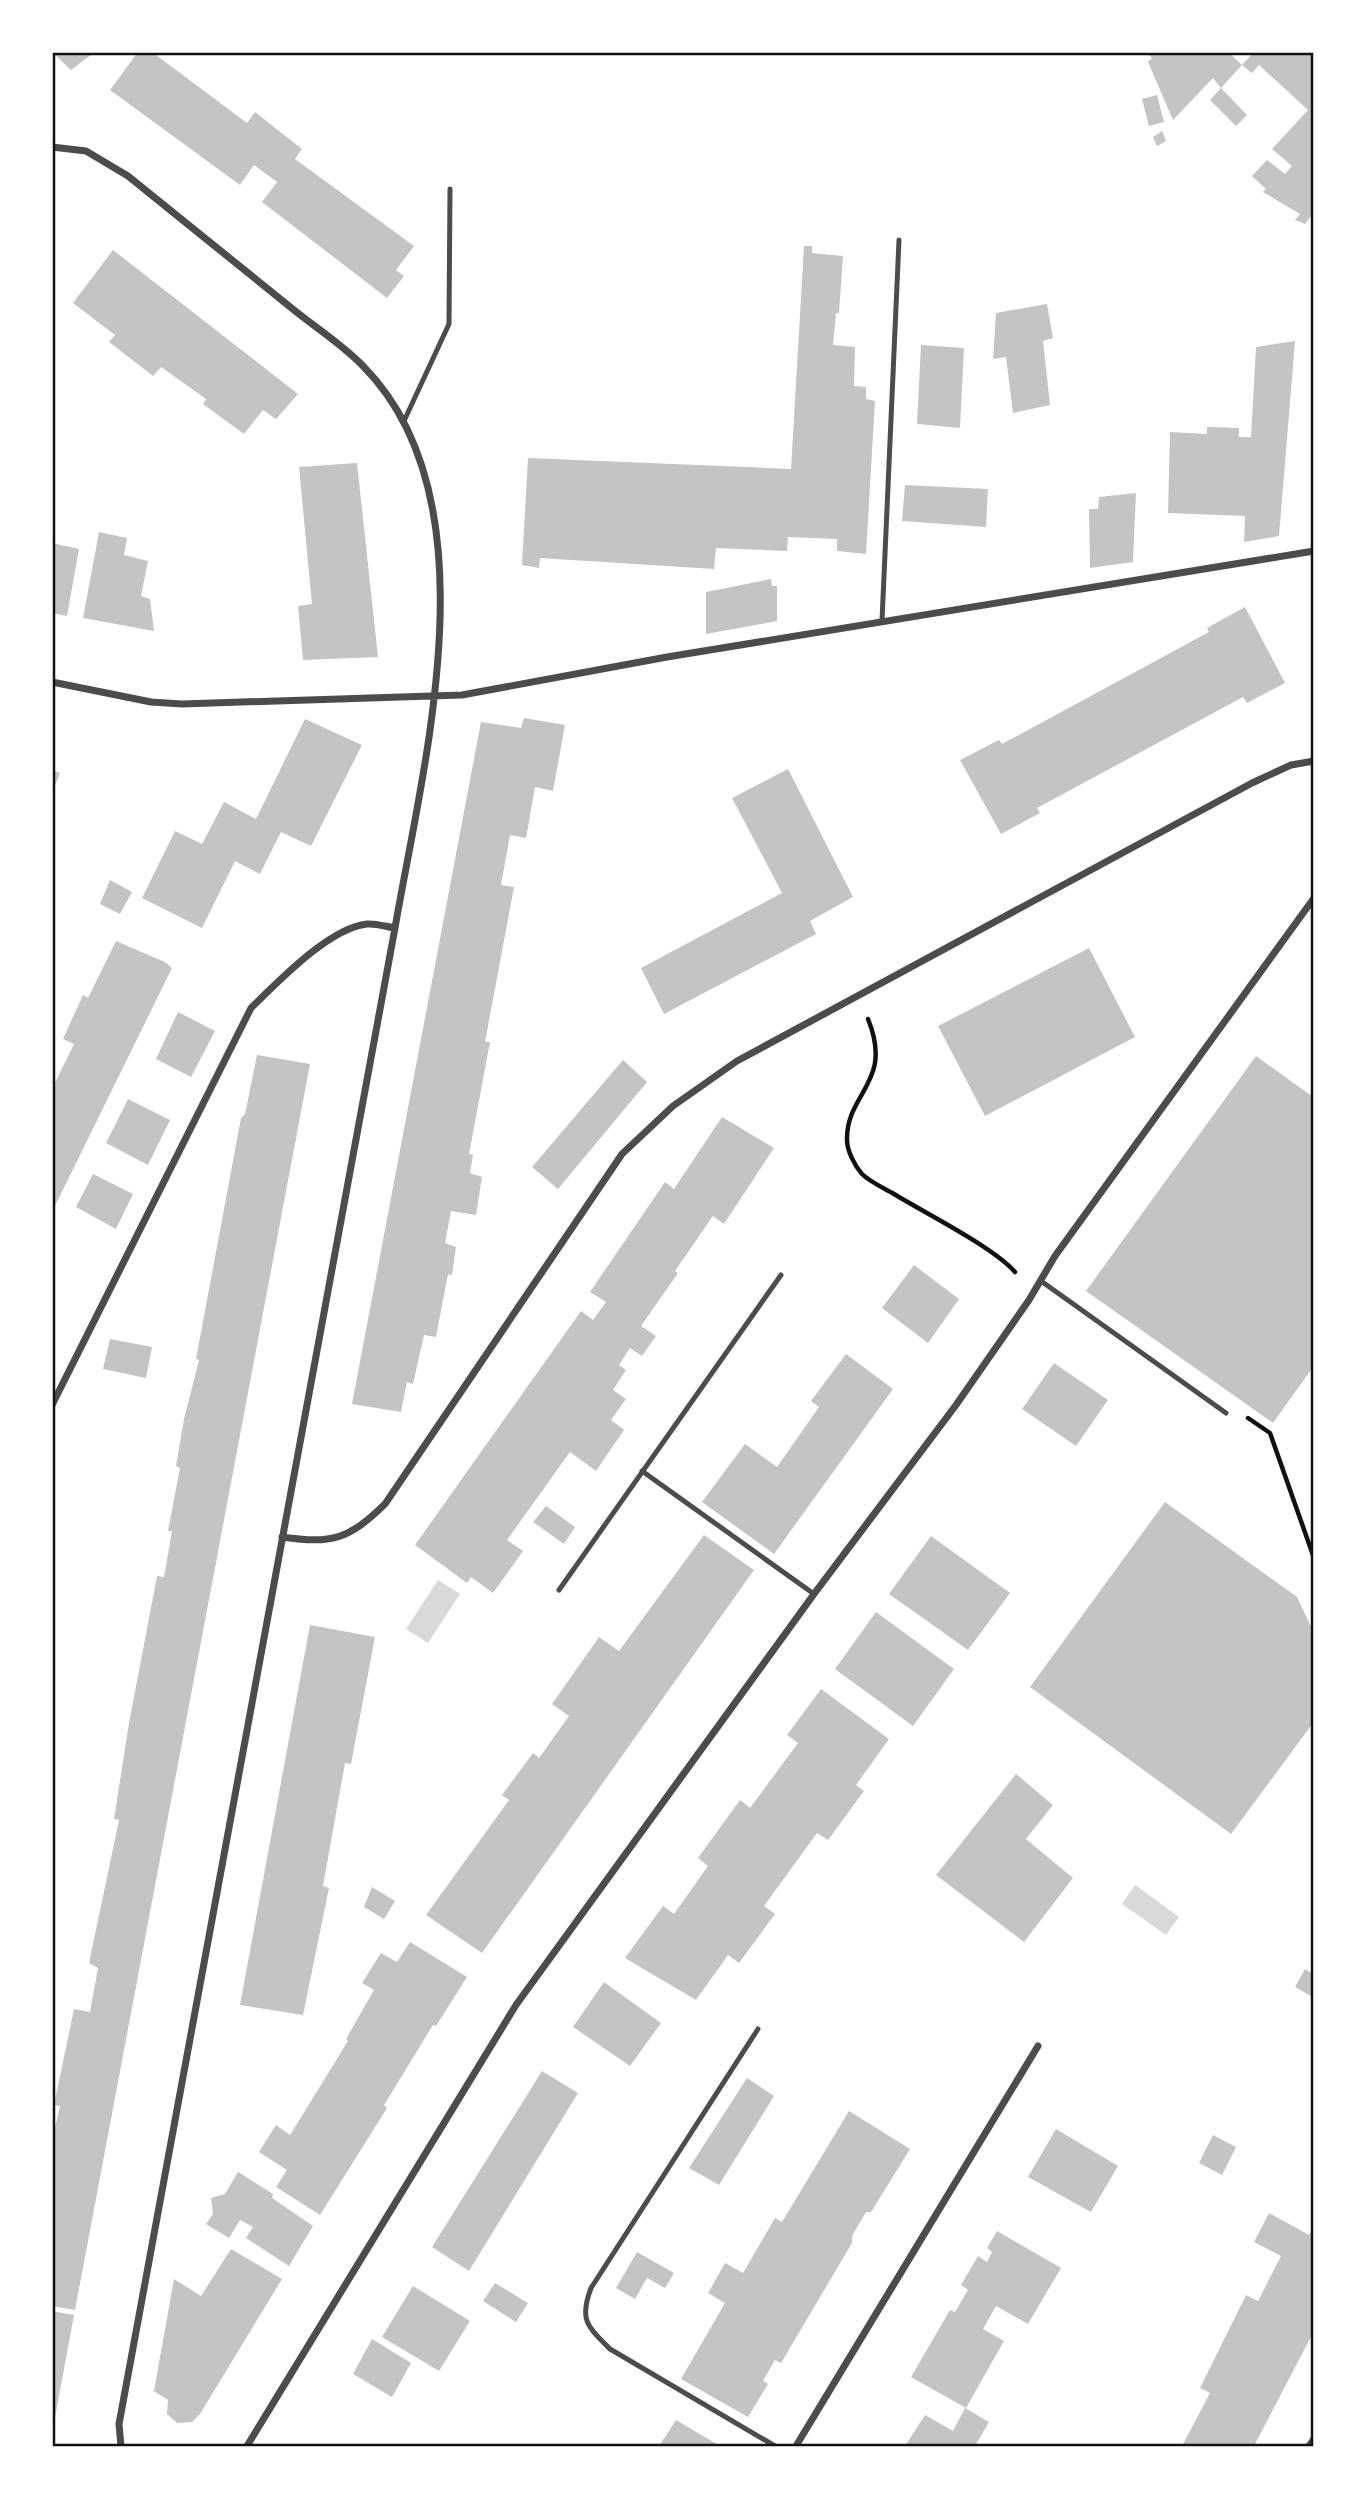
<svg xmlns="http://www.w3.org/2000/svg" width="1366" height="2499" viewBox="0 0 1366 2499" font-family="Commissioner,sans-serif">
	<rect width="100%" height="100%" fill="#fff"/>
	<path fill="#d9d9d9" d="M438,1580L460,1594L428,1643L406,1629Z
		M1135,1885L1179,1917L1166,1935L1122,1904Z"/>
	<path fill="#c4c4c4" d="M52,52H95L71,70Z
		M138,52H152L247,123L255,112L302,149L295,159L414,246L396,270L404,276L387,298L262,202L277,182L254,165L240,185L110,90Z
		M1146,52H1228L1242,65L1254,52H1313V218L1311,216L1305,224L1295,220L1300,214L1263,192L1266,189L1252,176L1267,160L1285,174L1292,166L1272,149L1308,110L1259,65L1252,73L1242,65L1221,88L1213,78L1173,120L1148,62L1152,58Z
		M1221,88L1247,115L1236,126L1210,100Z
		M1157,95L1164,122L1149,126L1142,99Z
		M1162,131L1166,141L1157,146L1153,137Z
		M804,246H812V253L843,256L839,313H836L833,345L855,347L854,386L866,387V399L875,401L866,554L837,551V539L788,537L787,551L716,548L714,569L540,558L539,568L522,565L528,458L791,469Z
		M113,250L298,394L276,419L263,410L244,434L203,404L206,399L161,367L153,376L109,342L115,335L73,303Z
		M1047,304L1053,338L1043,341L1050,405L1013,413L1006,357L993,359L996,313Z
		M1295,341L1279,536L1244,542L1245,516L1168,513L1170,432L1207,434V427L1239,428V437H1251L1256,347Z
		M921,345L964,348L960,428L917,424Z
		M357,463L378,657L303,660L298,606L312,604L299,467Z
		M905,485L988,489L986,527L902,521Z
		M1136,493L1133,562L1090,568L1089,509H1098L1099,497Z
		M99,532L127,538L124,555L148,561L141,596L150,599L154,631L83,618Z
		M52,543L79,549L67,616L52,613Z
		M771,579L772,586H777V621L706,634V592Z
		M1245,607L1285,683L1247,703L1243,697L1037,808L1040,813L1001,834L960,760L999,740L1002,744L1209,632L1207,628Z
		M524,718L565,725L553,791L535,787L526,838L510,835L501,885L514,887L485,1042H490L469,1154L473,1155L470,1173L482,1177L476,1215L451,1211L445,1243L456,1247L452,1275L448,1274L436,1337L424,1335L413,1384L407,1382L401,1412L352,1404L481,722L521,728Z
		M305,719L362,745L311,846L281,832L260,874L235,861L202,928L142,898L175,831L202,844L224,802L256,819Z
		M788,769L853,897L810,921L816,934L664,1014L641,968L782,893L732,798Z
		M52,770L60,773L53,790H52Z
		M110,880L132,892L120,914L100,904Z
		M116,941L165,962L172,968L52,1212V1089L74,1044L63,1039L83,995L88,998Z
		M1089,948L1135,1037L985,1116L938,1026Z
		M178,1012L215,1031L191,1077L156,1059Z
		M257,1055L310,1064L75,2310L52,2306V2140L60,2106L54,2105L74,2009L90,2012L98,1968L89,1963L119,1820L114,1819L129,1723L157,1576L164,1577L172,1531H168L180,1468L176,1466L184,1419L199,1360L196,1359L241,1118L245,1114Z
		M1256,1056L1313,1097V1367L1273,1423L1086,1291Z
		M623,1060L647,1082L558,1189L532,1167Z
		M128,1099L170,1120L148,1165L106,1143Z
		M722,1117L774,1148L724,1224L713,1216L675,1271L678,1273L641,1326L656,1336L642,1356L630,1348L619,1365L626,1370L613,1390L626,1399L611,1420L624,1430L596,1471L570,1452L507,1540L523,1551L493,1593L471,1577L467,1583L415,1545L581,1311L593,1320L606,1302L590,1292L665,1182L674,1189Z
		M93,1174L133,1194L116,1229L76,1207Z
		M914,1265L959,1299L928,1343L882,1308Z
		M110,1339L152,1347L146,1378L103,1369Z
		M846,1354L893,1389L774,1554L702,1502L745,1444L777,1467L819,1407L811,1401Z
		M1054,1363L1108,1400L1076,1446L1022,1409Z
		M1165,1502L1297,1597L1313,1631V1723L1231,1834L1030,1687Z
		M546,1506L575,1527L564,1544L533,1522Z
		M704,1535L754,1570L482,1953L426,1915L509,1800L502,1795L533,1753L539,1758L569,1716L552,1704L599,1637L619,1651Z
		M931,1536L1010,1593L968,1650L889,1594Z
		M876,1612L954,1669L913,1726L835,1669Z
		M310,1625L375,1637L351,1764L345,1763L323,1886L329,1888L303,2015L240,2005Z
		M821,1689L889,1739L856,1785L864,1791L828,1840L817,1833L764,1906L775,1914L739,1963L728,1955L696,2000L625,1958L663,1906L674,1914L708,1866L698,1858L740,1800L750,1808L798,1743L787,1735Z
		M1016,1774L1053,1805L1026,1839L1073,1878L1024,1942L936,1875Z
		M372,1887L395,1901L384,1919L364,1907Z
		M410,1942L467,1977L436,2026L433,2025L384,2105L387,2108L320,2215L276,2187L287,2170L259,2152L276,2125L290,2135L348,2041L346,2039L374,1990L362,1983L381,1953L397,1962Z
		M1305,1969L1313,1974V1997L1295,1987Z
		M604,1982L661,2023L630,2066L573,2027Z
		M542,2071L578,2093L469,2271L432,2247Z
		M747,2078L774,2096L719,2185L689,2168Z
		M849,2111L910,2149L871,2212H866L852,2236V2243L781,2363L775,2360L763,2381L768,2384L748,2417L681,2379L725,2303L708,2293L725,2263L743,2273L775,2218L782,2222Z
		M1056,2129L1118,2166L1091,2212L1028,2177Z
		M1213,2135L1236,2147L1222,2175L1199,2163Z
		M238,2172L273,2194L272,2198L313,2226L289,2266L246,2238L253,2227L240,2220L229,2238L206,2224L213,2214L211,2198L225,2194Z
		M1269,2213L1309,2235L1313,2227V2333L1254,2446H1182L1210,2393L1200,2388L1246,2295L1258,2301L1281,2256L1254,2242Z
		M997,2231L1061,2268L1028,2324L996,2306L983,2329L1004,2341L966,2408L911,2377L950,2310L955,2312L968,2290L961,2285L978,2256L987,2262L992,2252L987,2248Z
		M231,2249L282,2279L200,2414L192,2422L177,2423L167,2414L168,2400L154,2391L174,2279L201,2296Z
		M637,2252L674,2273L665,2288L647,2278L635,2299L616,2288Z
		M495,2283L528,2303L516,2322L483,2301Z
		M413,2286L470,2321L439,2371L382,2337Z
		M52,2311L74,2315L54,2423H52Z
		M372,2339L411,2363L392,2397L353,2374Z
		M965,2408L989,2422L975,2446H905L925,2415L953,2431Z
		M676,2420L720,2446H659Z"/>
	<g fill="none" stroke-linecap="round" stroke-linejoin="round">
		<path stroke="#111" stroke-width="4.5" d="M868,1019C894,1083 846,1092 847,1140C847,1151 855,1166 862,1174C870,1182 884,1188 894,1194C925,1213 993,1247 1015,1272
			M1248,1418L1270,1433L1314,1558"/>
		<path stroke="#4c4c4c" stroke-width="5" d="M404,421L449,324L450,189
			M882,621L899,240
			M1041,1281L1226,1413
			M642,1471L814,1594
			M559,1590L781,1275
			M758,2029L591,2288C579,2320 587,2326 610,2349L775,2446"/>
		<path stroke="#4c4c4c" stroke-width="7" d="M52,147L86,151L128,176C182,219 235,263 289,306C313,326 342,344 363,366C496,500 423,764 395,928L119,2424L121,2446
			M52,682L151,702L182,704L462,695L667,657L1314,551
			M52,1405L251,1008C278,982 329,928 367,924C376,923 387,927 395,928
			M282,1537C332,1544 348,1540 385,1504L622,1154L673,1106L737,1061L1252,783L1291,765L1314,761
			M247,2446L516,2005L814,1594L956,1405L1029,1300L1055,1256L1314,898
			M796,2446L1038,2046
			M1309,2446L1314,2439"/>
	</g>
	<rect width="1366" height="2499" fill="none" stroke="#ffffff" stroke-width="108"/>
	<rect x="54" y="54" width="1258" height="2391" fill="none" stroke="#111" stroke-width="2.5"/>
</svg>
